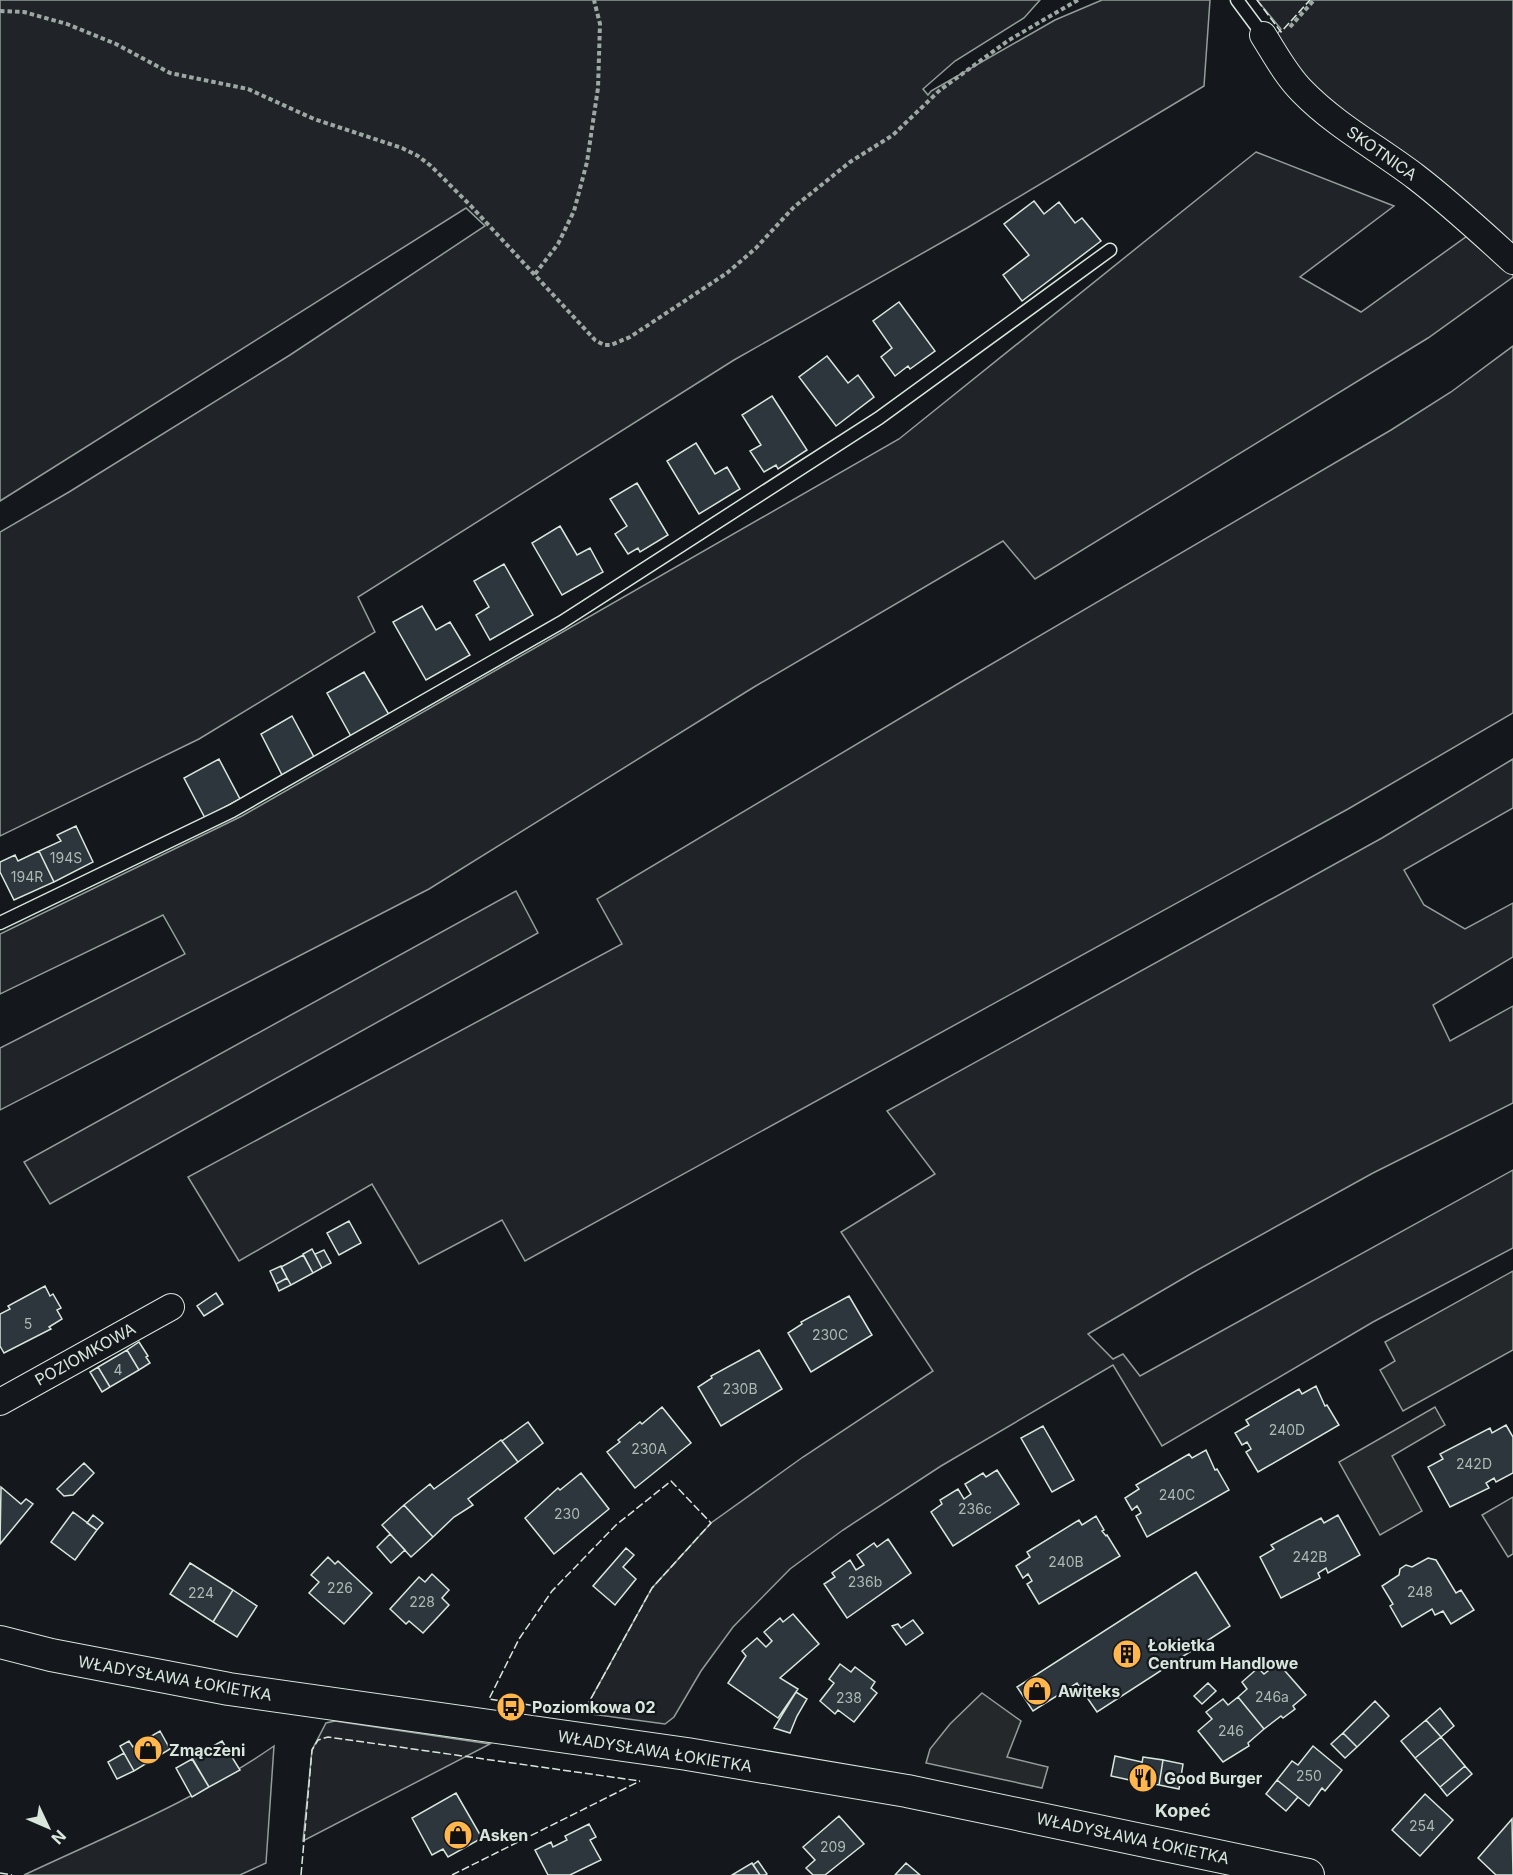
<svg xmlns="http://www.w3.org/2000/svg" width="1513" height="1875" viewBox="0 0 1513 1875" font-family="Inter,sans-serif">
	<rect width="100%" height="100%" fill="#14181c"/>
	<path fill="#202428" stroke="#939e99" stroke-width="1.5" d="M0,0H1040L1024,18L955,61L923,89L928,95L931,91L1055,20L1102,0H1210L1204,86L967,228L734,360L358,597L375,632L199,739L0,836V532L69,492L290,355L485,226L466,208L0,501Z
		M1257,0H1513V246L1318,93L1296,66L1277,34L1281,29Z
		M1256,152L1394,206L1300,277L1361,312L1470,234L1513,273V277L1428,338L1035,579L1003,541L754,687L429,889L0,1110V1048L185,954L163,915L0,994V934L242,816L899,439Z
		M1513,346V713L1348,809L525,1261L502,1220L419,1264L372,1184L239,1261L188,1177L622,944L597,899L966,679L1391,430L1451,392Z
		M1513,759V808L1404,870L1424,905L1465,929L1513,903V957L1433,1005L1450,1041L1513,1006V1103L1373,1173L1194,1272L1088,1334L1113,1359L1123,1354L1140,1376L1513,1170V1248L1373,1322L1162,1446L1113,1365L941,1466L843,1530L790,1569L733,1627L701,1671L674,1717L665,1724L583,1713L652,1588L711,1523L803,1457L933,1371L841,1232L935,1174L887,1111L1382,838Z
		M516,891L538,933L50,1204L24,1162Z
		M1513,1497V1554L1508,1557L1482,1515Z
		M335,1721L490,1744L303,1841L312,1750L326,1723Z
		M274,1746L266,1863L240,1875H24C109,1835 196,1800 274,1746Z"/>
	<path fill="#24282b" stroke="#939e99" stroke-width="1.5" d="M1513,1271V1350L1403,1411L1380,1370L1395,1361L1385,1342Z
		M1435,1407L1445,1425L1392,1456L1422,1511L1380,1535L1339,1462Z
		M982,1693L1021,1721L1007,1757L1048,1767L1042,1788L926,1763L930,1749L950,1724Z"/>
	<path fill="#2c363c" stroke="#d8e6dc" stroke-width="1.5" d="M1034,201L1044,214L1059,202L1075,223L1082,218L1101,241L1022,301L1003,275L1029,255L1004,224Z
		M899,302L935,351L910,369L908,366L895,376L881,357L892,348L873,321Z
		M827,356L848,383L858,375L874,397L836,426L799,377Z
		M772,396L807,450L778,469L776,465L764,472L750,451L761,445L742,415Z
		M696,443L715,474L727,467L740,489L699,514L667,461Z
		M637,483L668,535L640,552L638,548L628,554L615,534L627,526L610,499Z
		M560,526L577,555L590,548L603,572L562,595L532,543Z
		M504,564L533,615L490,640L476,615L489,607L474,581Z
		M422,606L436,630L450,622L470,655L426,680L393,622Z
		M364,672L391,718L353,740L327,693Z
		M292,716L314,757L282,775L261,734Z
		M219,759L240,799L205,818L184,778Z
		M76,826L93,862L54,882L39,851L61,841L57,835Z
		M39,851L54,882L14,900L0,872V862L15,855L18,861Z
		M349,1221L361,1243L339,1255L327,1233Z
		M312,1249L322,1268L313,1273L303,1254Z
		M324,1250L331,1263L322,1268L315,1254Z
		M303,1255L313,1273L291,1285L281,1267Z
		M281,1266L287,1278L276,1284L270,1271Z
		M287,1278L291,1285L279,1291L276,1284Z
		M45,1286L50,1296L53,1294L61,1308L57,1310L62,1319L49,1327L51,1329L4,1353L0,1346V1314L10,1309L8,1306Z
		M216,1293L223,1304L204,1316L197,1306Z
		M849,1296L872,1335L811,1372L788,1333L802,1324L801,1322Z
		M139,1342L148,1356L146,1357L150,1363L139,1370L127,1350Z
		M127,1350L139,1370L110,1387L98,1367Z
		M759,1350L782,1389L721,1426L698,1387L712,1378L711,1376Z
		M98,1367L110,1387L102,1392L90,1372Z
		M1316,1386L1325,1406L1327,1405L1339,1425L1258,1472L1246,1452L1251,1449L1247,1442L1242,1445L1235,1433L1249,1425L1246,1420L1299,1389L1302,1394Z
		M662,1407L691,1443L635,1488L607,1452L620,1442L618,1440L640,1422L642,1424Z
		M528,1422L543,1443L518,1462L502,1441Z
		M1506,1425L1513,1437V1473L1496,1482L1494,1478L1486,1483L1489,1488L1450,1507L1428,1467L1443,1459L1440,1454L1490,1428L1492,1433Z
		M1043,1426L1074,1480L1052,1492L1021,1438Z
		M501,1440L518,1462L468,1499L473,1505L454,1517L433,1537L404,1505L430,1484L434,1489Z
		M1206,1450L1215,1470L1217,1469L1229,1490L1147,1537L1136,1516L1141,1513L1137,1506L1132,1510L1125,1498L1139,1489L1136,1485L1189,1454L1192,1458Z
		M84,1463L94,1473L73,1495L64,1496L57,1489Z
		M997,1470L1019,1504L953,1546L931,1512L942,1504L940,1500L958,1489L964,1499L971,1494L965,1484L983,1473L986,1477Z
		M581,1473L609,1509L554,1554L525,1518L558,1488L560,1490Z
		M1,1487L21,1504L26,1499L33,1504L0,1544Z
		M404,1505L433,1537L411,1557L382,1525Z
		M73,1512L97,1530L75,1560L51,1542Z
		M93,1515L103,1523L97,1530L87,1523Z
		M1338,1515L1360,1555L1328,1573L1326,1568L1318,1573L1320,1578L1281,1598L1260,1557L1274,1549L1271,1545L1321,1518L1324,1523Z
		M1096,1516L1104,1530L1102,1531L1106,1536L1107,1535L1120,1556L1039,1604L1027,1584L1032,1581L1028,1574L1023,1578L1016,1566L1030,1557L1027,1552L1079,1520L1082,1525Z
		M390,1534L405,1550L391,1563L377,1547Z
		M888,1539L911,1573L847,1618L824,1584L835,1577L832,1573L850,1560L856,1570L864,1565L857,1555L874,1543L877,1547Z
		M626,1548L634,1555L623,1567L636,1579L615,1605L593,1586Z
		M328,1557L335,1564L338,1561L372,1593L344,1624L309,1593L319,1582L311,1575Z
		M1428,1558L1436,1560L1456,1593L1461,1590L1474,1610L1451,1624L1443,1611L1435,1615L1432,1609L1402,1627L1390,1606L1393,1604L1382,1586L1399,1575L1400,1569L1406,1565L1412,1567Z
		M190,1563L233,1590L213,1622L170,1594Z
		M1196,1572L1230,1626L1097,1712L1077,1683L1033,1711L1017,1687Z
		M432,1574L449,1590L442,1598L449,1605L423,1633L409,1621L406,1624L390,1609L419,1577L425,1582Z
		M233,1590L257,1606L237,1637L213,1622Z
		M793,1614L819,1644L780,1678L798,1689L778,1718L728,1683L746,1656L742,1651L757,1638L766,1647L772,1641L764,1632L780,1618L783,1622Z
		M913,1620L923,1633L906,1645L892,1626L898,1624L901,1628Z
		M1278,1663L1306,1695L1293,1706L1295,1709L1283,1718L1281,1716L1264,1729L1238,1697L1247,1689L1242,1682L1258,1668L1264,1674Z
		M840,1664L851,1672L855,1667L875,1682L871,1688L877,1693L854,1722L838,1710L835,1714L820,1701L834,1683L829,1679Z
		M1208,1683L1216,1691L1202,1704L1194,1696Z
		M796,1692L807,1699L797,1716L790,1733L774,1728Z
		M1238,1697L1264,1729L1248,1743L1249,1746L1223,1762L1198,1731L1212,1719L1206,1712L1223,1699L1228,1705Z
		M1375,1701L1389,1716L1357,1747L1343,1733Z
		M1440,1708L1454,1726L1441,1737L1426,1720Z
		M1426,1720L1441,1737L1415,1758L1401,1741Z
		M160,1731L170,1749L134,1771L120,1746L129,1741L133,1747Z
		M1343,1733L1357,1747L1345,1758L1331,1744Z
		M1441,1737L1465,1766L1440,1787L1415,1758Z
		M222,1741L240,1770L209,1787L192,1758Z
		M1313,1746L1342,1770L1325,1791L1322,1788L1309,1806L1277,1780L1292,1761L1298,1765Z
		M124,1753L134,1771L117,1779L108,1762Z
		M1115,1756L1142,1762L1139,1782L1111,1776Z
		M1143,1757L1163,1760L1159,1785L1139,1782Z
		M192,1759L209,1787L192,1797L176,1768Z
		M1163,1760L1183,1764L1179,1789L1159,1785Z
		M1465,1766L1472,1774L1447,1796L1440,1787Z
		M1277,1780L1298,1797L1286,1811L1266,1794Z
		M456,1793L482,1838L448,1857L443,1849L432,1855L412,1818Z
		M1425,1794L1453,1820L1420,1856L1392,1830Z
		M839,1816L864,1844L825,1875H813L806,1868L815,1860L803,1847Z
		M1512,1819L1513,1875H1496L1478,1858Z
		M589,1824L596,1837L590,1840L601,1860L570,1875H548L535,1850L551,1842L553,1847L567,1840L565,1836Z
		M758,1861L767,1874L765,1875H760L753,1865Z
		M752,1863L760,1875H732Z
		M906,1863L920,1875H895Z"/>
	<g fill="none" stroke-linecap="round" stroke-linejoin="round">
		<g stroke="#d8e6dc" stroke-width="15">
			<path id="service" d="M1237,0L1263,35
				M0,923L232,811L562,622L879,418L1110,250"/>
		</g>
		<g stroke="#d8e6dc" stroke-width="28">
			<path id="minor" d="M1263,35C1275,54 1286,75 1302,91C1336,126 1378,148 1416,177C1450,203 1481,232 1513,261
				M0,1402L171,1307"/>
		</g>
		<g stroke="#d8e6dc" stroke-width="34">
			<path id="tertiary" d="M0,1642L51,1655L229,1689L687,1754L907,1791L1308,1875"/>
		</g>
		<path stroke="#9da8a2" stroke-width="4" stroke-dasharray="4.5 3" stroke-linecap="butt" d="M0,11L24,12L67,24L116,44L170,73L248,89L314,119L402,148L418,156L431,166L471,206L595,340L604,345H611L630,337L727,273L756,248L794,207L850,162L893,135L940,90L1009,40L1078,0
			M1290,27L1314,0
			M535,274L558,244L574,211L587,162L598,88L600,24L594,0"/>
		<use href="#service" stroke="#14181c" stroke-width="12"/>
		<use href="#minor" stroke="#14181c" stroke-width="26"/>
		<use href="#tertiary" stroke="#14181c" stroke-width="32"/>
		<path stroke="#d8e6dc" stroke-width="1.5" stroke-dasharray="8 3" stroke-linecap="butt" d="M1257,0L1281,32L1310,0
			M671,1481L711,1523L652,1588L583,1713L489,1699L519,1639L552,1591L616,1525Z
			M0,1873L12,1875
			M301,1875L312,1750L318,1740L328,1737L640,1781
			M452,1875L640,1781"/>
	</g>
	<defs>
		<g id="building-disc" transform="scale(1.5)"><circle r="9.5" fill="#ffb74d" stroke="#14181c"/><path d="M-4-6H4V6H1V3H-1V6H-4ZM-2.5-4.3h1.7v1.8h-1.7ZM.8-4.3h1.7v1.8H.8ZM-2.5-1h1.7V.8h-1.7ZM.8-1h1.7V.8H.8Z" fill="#111"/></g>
		<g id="shop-disc" transform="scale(1.5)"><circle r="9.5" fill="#ffb74d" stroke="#14181c"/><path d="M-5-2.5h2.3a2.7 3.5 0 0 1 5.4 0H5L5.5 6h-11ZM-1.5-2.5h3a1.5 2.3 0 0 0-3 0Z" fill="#111"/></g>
		<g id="bus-disc" transform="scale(1.5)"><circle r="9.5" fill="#ffb74d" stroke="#14181c"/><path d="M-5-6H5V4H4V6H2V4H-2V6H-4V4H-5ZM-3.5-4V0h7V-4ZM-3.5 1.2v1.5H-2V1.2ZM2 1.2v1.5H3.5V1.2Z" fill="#111"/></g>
		<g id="restaurant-disc" transform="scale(1.5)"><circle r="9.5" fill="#ffb74d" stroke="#14181c"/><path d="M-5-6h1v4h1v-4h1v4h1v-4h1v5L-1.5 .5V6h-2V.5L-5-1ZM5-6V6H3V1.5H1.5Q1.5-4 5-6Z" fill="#111"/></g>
	</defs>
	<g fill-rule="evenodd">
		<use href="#building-disc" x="1127" y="1654"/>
		<use href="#shop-disc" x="1037" y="1691"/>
		<use href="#bus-disc" x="511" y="1707"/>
		<use href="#shop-disc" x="148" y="1750"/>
		<use href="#restaurant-disc" x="1143" y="1778"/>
		<use href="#shop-disc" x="458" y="1835"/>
	</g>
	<g text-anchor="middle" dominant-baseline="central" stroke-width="4.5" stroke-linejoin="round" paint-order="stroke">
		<g font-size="14" fill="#adbab4">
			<text x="66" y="857">194S</text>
			<text x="27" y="876">194R</text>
			<text x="28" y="1323">5</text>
			<text x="830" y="1334">230C</text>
			<text x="118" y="1369">4</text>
			<text x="740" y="1388">230B</text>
			<text x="1287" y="1429">240D</text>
			<text x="649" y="1448">230A</text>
			<text x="1474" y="1463">242D</text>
			<text x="1177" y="1494">240C</text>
			<text x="975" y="1508">236c</text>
			<text x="567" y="1513">230</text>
			<text x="1310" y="1556">242B</text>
			<text x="1066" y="1561">240B</text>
			<text x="865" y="1581">236b</text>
			<text x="340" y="1587">226</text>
			<text x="1420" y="1591">248</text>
			<text x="201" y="1592">224</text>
			<text x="422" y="1601">228</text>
			<text x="1272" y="1696">246a</text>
			<text x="849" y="1697">238</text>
			<text x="1231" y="1730">246</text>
			<text x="1309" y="1775">250</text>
			<text x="1422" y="1825">254</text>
			<text x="833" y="1846">209</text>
		</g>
		<g font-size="16" fill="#d8e6dc" stroke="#14181c">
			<text transform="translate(1382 153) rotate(35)">SKOTNICA</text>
			<text transform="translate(85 1354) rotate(-29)">POZIOMKOWA</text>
			<text transform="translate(175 1678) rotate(10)">WŁADYSŁAWA ŁOKIETKA</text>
			<text transform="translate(655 1751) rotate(9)">WŁADYSŁAWA ŁOKIETKA</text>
			<text transform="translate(1133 1838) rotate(12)">WŁADYSŁAWA ŁOKIETKA</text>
		</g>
		<g font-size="16" font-weight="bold" fill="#d8e6dc" stroke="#14181c" text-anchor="start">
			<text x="1148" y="1645">Łokietka<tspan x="1148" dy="18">Centrum Handlowe</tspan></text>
			<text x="1058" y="1691">Awiteks</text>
			<text x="532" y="1707">Poziomkowa 02</text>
			<text x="169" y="1750">Zmączeni</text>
			<text x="1164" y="1778">Good Burger</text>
			<text x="479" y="1835">Asken</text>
		</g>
		<g font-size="18" font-weight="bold" fill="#d8e6dc" stroke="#14181c">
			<text x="1183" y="1810">Kopeć</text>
		</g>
	</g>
	<g transform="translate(48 1827) rotate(134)" stroke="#14181c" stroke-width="4.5" paint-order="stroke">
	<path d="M0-4.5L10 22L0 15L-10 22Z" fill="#d8e6dc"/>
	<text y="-9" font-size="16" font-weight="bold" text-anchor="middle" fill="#d8e6dc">N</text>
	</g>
</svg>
